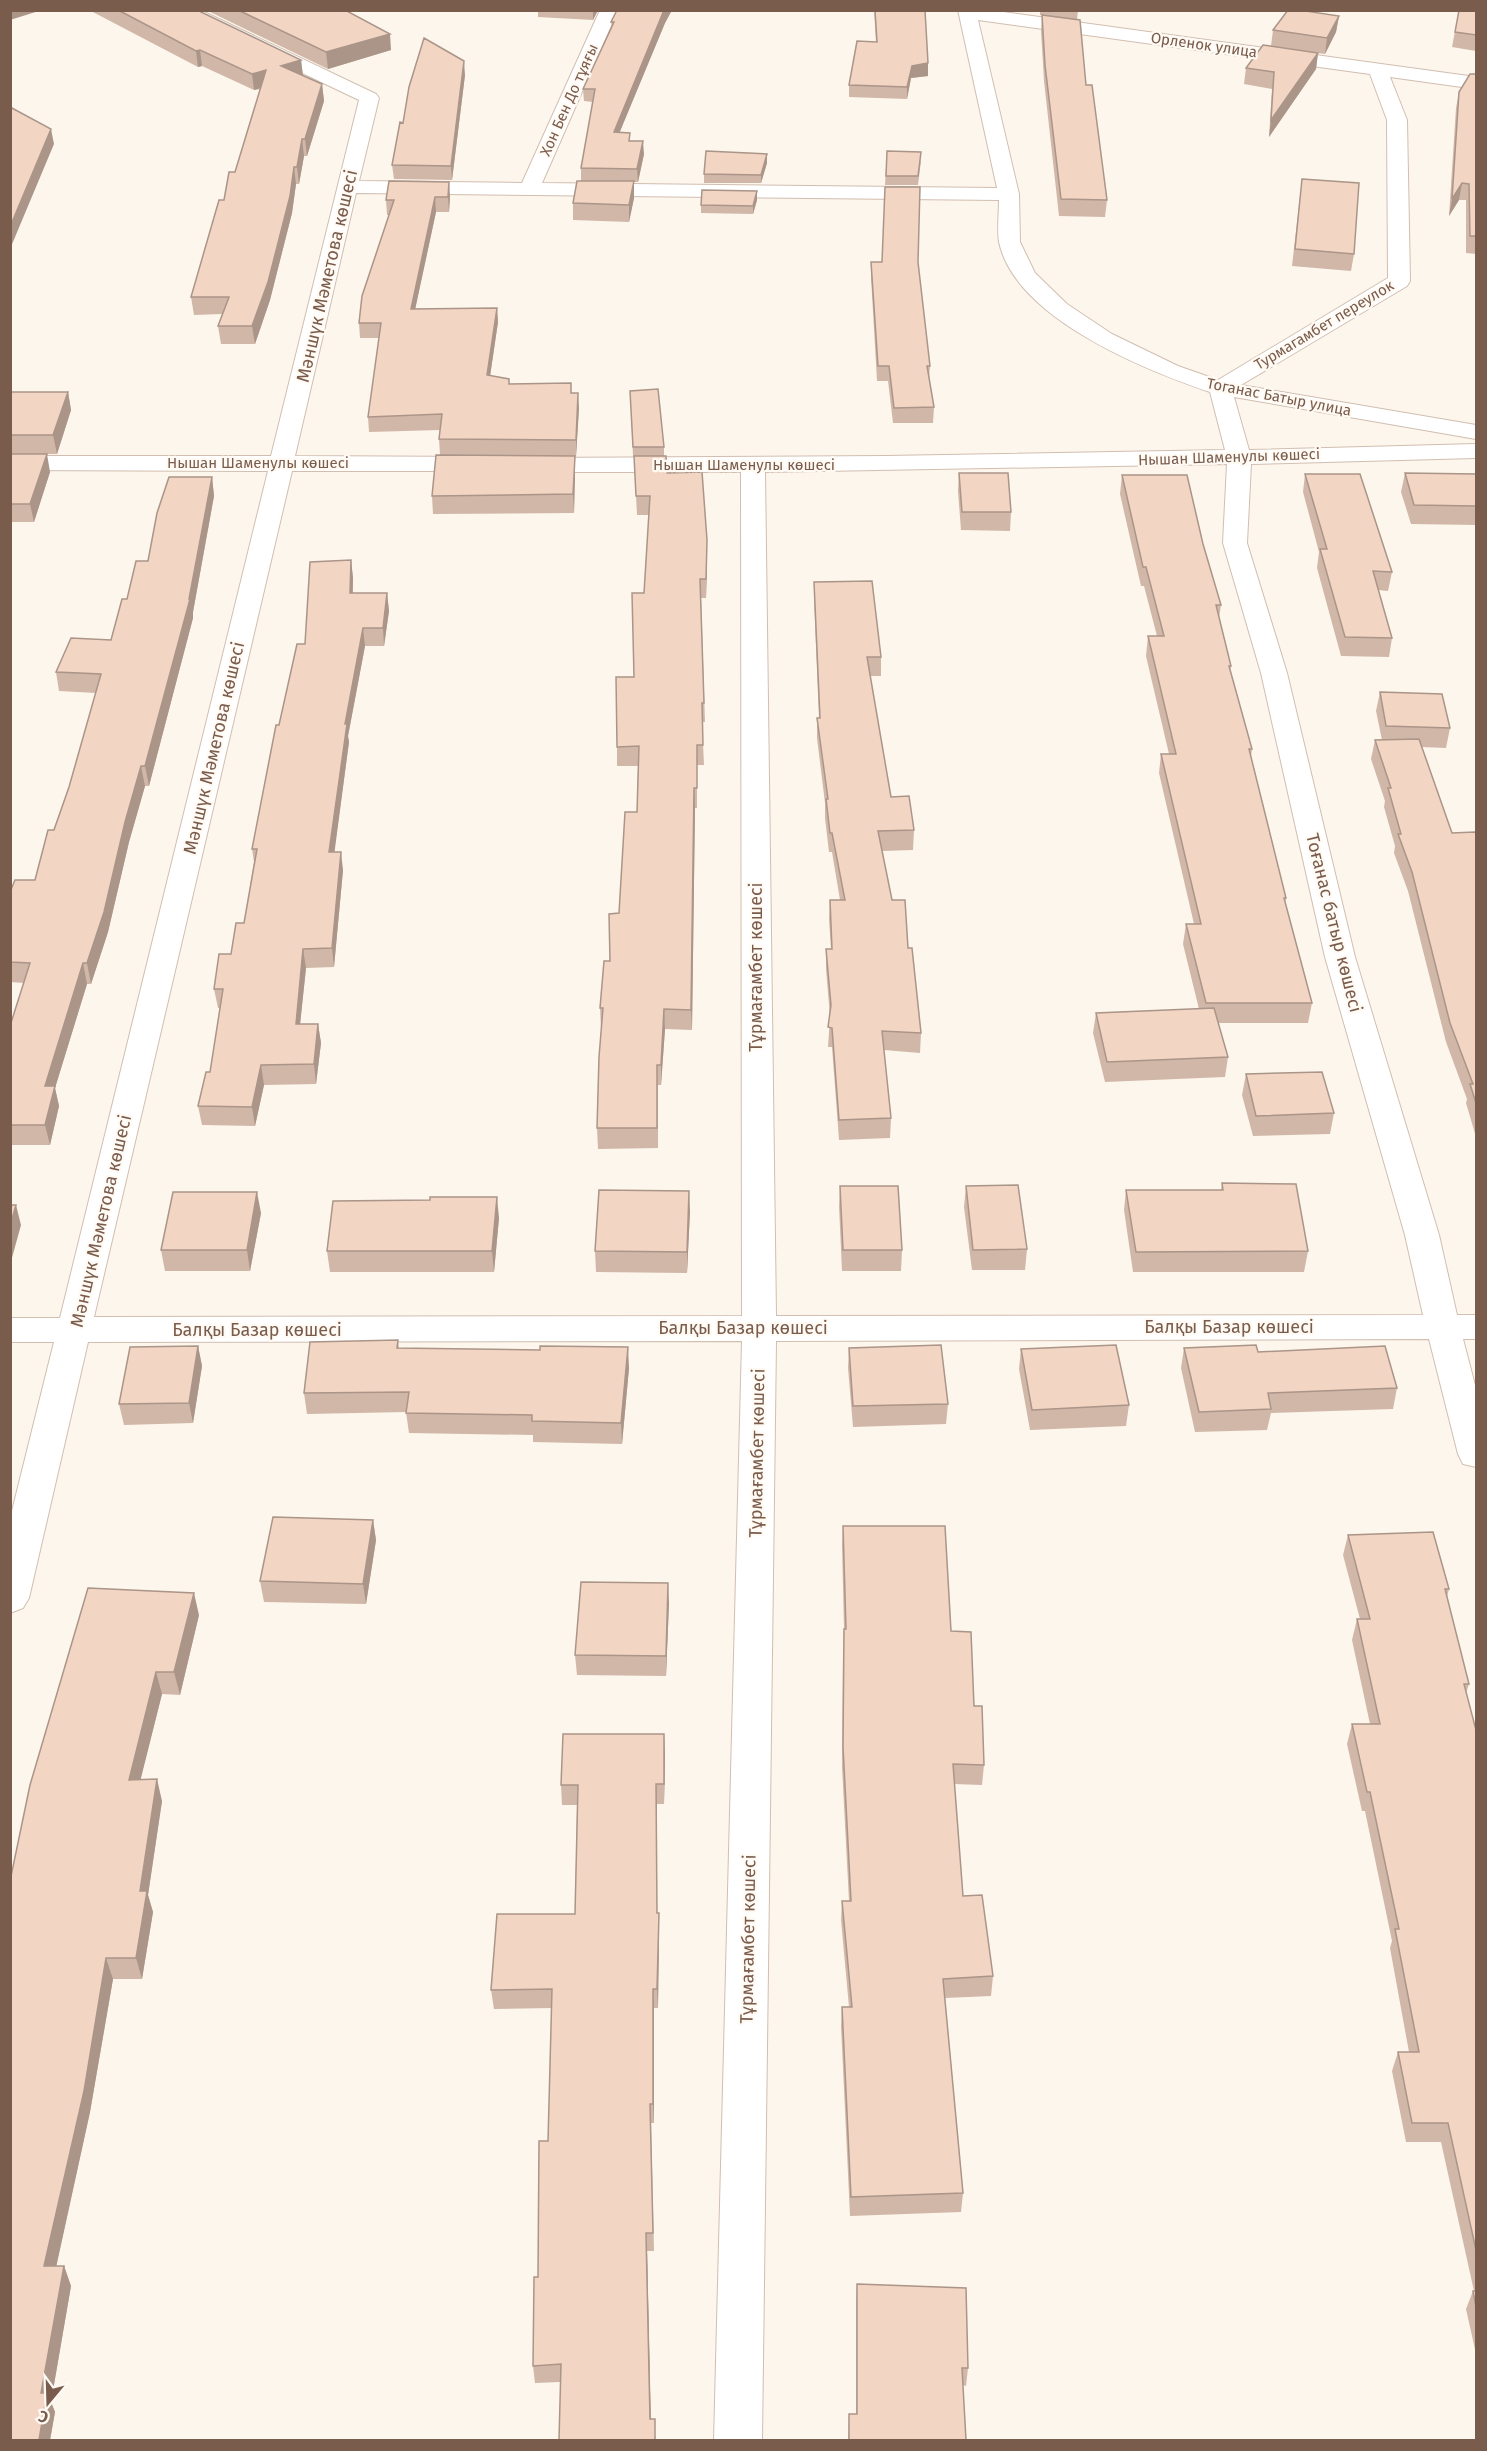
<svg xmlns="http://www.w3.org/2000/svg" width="1487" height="2451" viewBox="0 0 1487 2451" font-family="'Fira Sans',sans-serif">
	<rect width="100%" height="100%" fill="#fdf6ec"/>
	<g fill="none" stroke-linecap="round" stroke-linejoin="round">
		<g stroke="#d1beb0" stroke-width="2">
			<path id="minor" d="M175,10H200L376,94L379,98L359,181L522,183L600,10H618L542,183L997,188L958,10H989L1476,77V89L1390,77L1407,120L1410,281L1407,286L1241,385L1476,425V439L1234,397L1249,450L1476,444V458L1251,464L1247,543L1287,673L1355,957L1439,1235L1457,1315H1476V1339H1463L1476,1389V1467L1463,1464L1458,1454L1429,1339L776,1341L762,2440H714L742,1341L88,1342L29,1598L23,1608L10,1613V1519L54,1342H10V1318H60L268,471L10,470V456H271L359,100L178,14ZM978,20L1370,74L1387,120L1388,278L1218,380L1178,366L1112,334L1067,304L1035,273L1020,242L1019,194ZM356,193L999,200C999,213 997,229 999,242C1015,318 1145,370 1210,392L1225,450L886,456L531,458L523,460L519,465L523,470L531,472H741L742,1316L94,1317L292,471H480L488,469L492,464L488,459L480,457L295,456ZM1227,464L1223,543L1261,673L1325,957L1405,1235L1423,1315L776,1316L765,472Z"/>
		</g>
		<use href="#minor" fill="#fff" fill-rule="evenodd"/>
	</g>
	<path fill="#d1b7a8" d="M89,10H197L301,60L303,76L322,84L324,101L307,156H304L299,184H296L292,213L270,300L255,344H221L218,326L222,314L194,315L191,297L224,200L235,172L261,89L254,90L202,66L198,67Z
		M206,10H345L391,50L328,69Z
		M538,10H598L593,20L538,17Z
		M615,10H672L665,23L619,133L630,141L644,154L638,182H634V198L629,222L573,220V203L581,181V168L593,102L584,101L583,89L612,27L611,22L615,15Z
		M874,10H925L928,76L911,78L907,99L849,97V85L876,42Z
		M1040,10H1078L1077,20L1086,85L1107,200L1105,217L1059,216L1044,81L1041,31L1042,15H1040Z
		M1459,10H1476V51L1452,47Z
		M1339,16L1336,32L1325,54L1318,53L1316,69L1269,137L1272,89L1244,84L1246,68L1271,46L1273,30Z
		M1476,74V254L1466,253V200H1459L1449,216L1456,108L1459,92Z
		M465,75L452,180L394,179L392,165L403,123Z
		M887,151L921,161L918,185H885Z
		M767,154V163L761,183H704V174Z
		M1302,179L1354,254L1351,271L1292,266Z
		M450,196L449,212H436L415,309L497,308L498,322L490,376L509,379V384L571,393L579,408L576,456L440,455L439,439L440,430L369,432L368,417L379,338H360L359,323L389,215H387L386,200Z
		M757,200L753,214L701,213V205Z
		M871,262L930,366L929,379L934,407L933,423H893L888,381H877L871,277Z
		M630,391L664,447V456H633Z
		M11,392H68L71,410L57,454H10Z
		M10,454L50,472L34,522H10Z
		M634,456L667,473L707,559L706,598H701L705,722H702L704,765H697V808H695L692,1030L665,1029L661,1085H658V1148L598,1149L597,1128L601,1029L600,1008L619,913L637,812L638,766H617V747L634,677L644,593L649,515H637Z
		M959,473L1011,512L1010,531L961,530L958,491Z
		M1405,473L1476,474V525L1411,524L1401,492Z
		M575,474L574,513L433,514L432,496Z
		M1305,474L1392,572L1388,591L1378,590L1392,638L1389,657L1341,656L1317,568L1319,552L1303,492Z
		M1122,475L1203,544L1221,605L1219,618L1231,666L1230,671L1252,749L1251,756L1286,898L1285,903L1312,1003L1308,1023H1218L1228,1057L1225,1077L1105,1082L1093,1033L1096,1013L1199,1009L1183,944L1186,924H1194L1159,773L1161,754H1169L1146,656L1148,636H1157L1144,586H1141L1120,494Z
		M212,477L214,496L193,612V618L149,786H145L129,842L108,932L91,984H87L55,1088L59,1106L50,1145H10V1026L24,983L10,982V892L35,880L69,787L96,693L59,691L56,672L111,640L127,599L148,561Z
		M351,560L353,578V593H387L389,611L384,646H365L348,736L349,742L334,852L343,870L334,967L306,968L300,1024H318L321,1043L316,1084L264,1085L255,1126L202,1125L198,1106L210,1072L220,1008H218L214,989L231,954L244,923L254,862L252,849L279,725L305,644Z
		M814,582L881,657V676H870L891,797L914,830L913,850L882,851L892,900L908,948L921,1033L920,1053L884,1050L891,1118L890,1138L839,1140L832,1047H828L830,1017L826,969V949H831L829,919L830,900H840L832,852H829L825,818V803L817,738V718H819L814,600Z
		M1380,692L1450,728L1446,748L1421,747L1452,833L1476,834V1137L1466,1103L1467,1099L1446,1042L1408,891L1394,853L1395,846L1384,807L1385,801L1371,759L1375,740H1382L1376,711Z
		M1246,1074L1334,1113L1330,1134L1253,1136L1242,1095Z
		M1222,1183L1308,1251L1304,1272H1133L1124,1210L1126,1190H1221Z
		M840,1186L902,1250L901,1271H842L839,1206Z
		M966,1186L1027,1249L1025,1270H972L964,1207Z
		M690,1211L687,1273L596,1272L595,1251Z
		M261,1213L250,1271H165L161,1250Z
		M499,1218L494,1272H330L327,1251Z
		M398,1340L399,1348L629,1368L622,1444L533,1442V1435L409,1433L406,1412L307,1414L304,1393Z
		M198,1346L202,1366L193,1423L124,1425L119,1404Z
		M849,1348L948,1404L946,1424L853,1427L848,1368Z
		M1184,1348L1258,1352L1397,1388L1393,1409L1271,1413L1267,1430L1195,1432L1181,1368Z
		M1021,1349L1129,1405L1126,1426L1030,1430L1019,1369Z
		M373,1520L376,1540L366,1604L264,1602L260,1581Z
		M843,1526L951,1631L974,1706L984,1765L982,1785L954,1784L963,1896L993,1976L991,1996L945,1998L963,2193L961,2212L850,2216L841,2026L842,2007H849L841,1920L842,1901H849L842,1767L843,1649L844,1629L842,1546Z
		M1348,1535L1449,1589L1447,1597L1469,1684L1466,1693L1476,1730V2354L1466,2309L1473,2291H1474L1441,2142H1406L1392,2071L1398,2052H1409L1390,1948L1392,1941L1365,1811H1362L1347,1744L1352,1724H1370L1352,1640L1357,1619H1360L1343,1555Z
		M669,1603L666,1676L577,1675L575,1655Z
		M199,1615L180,1695L162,1694L140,1780L162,1801L148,1895L153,1912L142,1979H113L90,2112L56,2266H64L71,2286L51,2402L55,2412L50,2440L30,1785Z
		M665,1754L664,1804H657V1913H659V1933L658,2008H654V2123H651L654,2251H647L651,2419L656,2440L560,2382L535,2383L533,2366L538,2277L548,2141L552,2008L494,2009L491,1990L575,1914L577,1805H562L561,1785Z
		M857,2284L968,2368L966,2386L963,2385L966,2440H848L849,2414H856V2302Z"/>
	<path fill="#aa9588" d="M10,10H42L10,20Z
		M593,10H598L593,20Z
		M672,10L665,23L614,146V132L664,11Z
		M1339,16L1336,32L1325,54L1327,38Z
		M390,34L391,50L328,69L326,52Z
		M200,50L202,66L198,67L196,51Z
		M1318,53L1316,69L1269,137L1271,120Z
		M301,60L303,76L281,66Z
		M464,61L465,75L452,180L451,166Z
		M928,63V76L911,78L907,99V87L912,66Z
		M266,70L268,86L254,90L252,74Z
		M322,84L324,101L307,156L305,139Z
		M51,129L54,144L10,249V227Z
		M302,139L304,156L299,184L297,167Z
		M643,141L644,154L638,182L637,169Z
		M767,154V163L761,183V175Z
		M294,167L296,184L292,213L270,300L255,344L252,326Z
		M634,181V198L629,222V205Z
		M449,182L450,196L449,212L448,197Z
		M1462,183L1459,200L1449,216L1452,199Z
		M757,191V200L753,214V206Z
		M435,197L436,212L412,324L411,309Z
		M497,308L498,322L488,390L487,375Z
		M68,392L71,410L57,454L53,435Z
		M578,393L579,408L576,456V440Z
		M47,454L50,472L34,522L30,504Z
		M575,456V474L574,513L573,494Z
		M212,477L214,496L193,612V618L149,786L145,766L189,599Z
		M707,540V559L706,598V579Z
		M351,560L353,578L352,611L350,593Z
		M387,593L389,611L384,646L383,628Z
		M363,628L365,646L348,736L349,742L332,871L329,852L345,724Z
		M141,766L145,786L129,842L108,932L91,984L87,963L125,822Z
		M694,788L695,808L692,1030L691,1010Z
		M341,852L343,870L334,967L332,948Z
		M303,949L306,968L298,1044L296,1024Z
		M83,963L87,984L55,1088L59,1106L50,1145L45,1125V1086Z
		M664,1009L665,1029L661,1085V1065Z
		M318,1024L321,1043L316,1084L314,1064Z
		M261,1065L264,1085L255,1126L252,1107Z
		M689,1191L690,1211L687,1273V1252Z
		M257,1192L261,1213L250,1271L247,1250Z
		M497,1197L499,1218L494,1272L492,1251Z
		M16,1205L21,1225L10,1265V1226Z
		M198,1346L202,1366L193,1423L189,1403Z
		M628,1347L629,1368L622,1444L621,1423Z
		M373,1520L376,1540L366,1604L363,1584Z
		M668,1583L669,1603L666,1676V1656Z
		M194,1593L199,1615L180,1695L174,1672Z
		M156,1672L162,1694L135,1802L129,1780Z
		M664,1734L665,1754L664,1804Z
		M157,1779L162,1801L148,1895L153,1912L142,1979L136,1958L140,1891Z
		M656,1784L657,1804V1933V1913Z
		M659,1913V1933L658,2008L657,1989Z
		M106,1958L113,1979L90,2112L52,2286L44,2266Z
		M653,1989L654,2008V2123L653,2104Z
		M646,2233L647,2251L651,2436L650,2419Z
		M64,2266L71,2286L51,2402L55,2412L50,2440H39L41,2393Z"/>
	<path fill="#f3d5c3" stroke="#aa9588" stroke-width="1.5" d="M118,10H197L301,60L281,66L322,84L305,139H302L297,167H294L290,196L268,282L252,326H218L229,297H191L219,200H224L229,172H235L266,70L252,74L200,50L196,51Z
		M238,10H345L390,34L326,52Z
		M617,10H664L614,132L630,133L629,141H643L637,169L581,168L595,89H583L614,22H611Z
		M875,10H925L928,63L912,66L907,87L849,85L857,41L877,42Z
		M1288,10H1299L1339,16L1327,38L1273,30Z
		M1459,10H1476V35L1455,32Z
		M1042,15L1080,20L1086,85H1092L1107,200L1061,199L1045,65Z
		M424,38L464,61L451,166L392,165L400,122L403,123L409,87Z
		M1263,45L1318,53L1271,120L1274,72L1246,68Z
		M1470,74H1476V236H1470L1469,184L1462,183L1452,199L1459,92Z
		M10,107L51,129L10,227Z
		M706,151L767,154L761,175L704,174Z
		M887,151L921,152L918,176H886Z
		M1302,179L1359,183L1354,254L1295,249Z
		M389,181L449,182L448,197H435L411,309L497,308L487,375L509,379V384L571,383V393H578L576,440L439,439L442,414L368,417L381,323H359L362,296L394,200H386Z
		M577,181H634L629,205L573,203Z
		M885,187H920L918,262L930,366H927L934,407L894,408L889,366H878L871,262H882Z
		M702,190L757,191L753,206L701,205Z
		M658,389L664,447H633L630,391Z
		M11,392H68L53,435H10Z
		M10,454H47L30,504H10Z
		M436,455L575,456L573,494L432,496Z
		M634,456H666L667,473L702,472L707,540L706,579H700L704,703H702L703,745H697V788H694L691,1010L664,1009L661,1065H657V1128H597L599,1057L603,1008H600L604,961H610L609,914L619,913L625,812H637L639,746L617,747L616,677H634L632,593H644L650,496H636Z
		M959,473H1008L1011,512H962Z
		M1405,473L1476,474V506L1414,505Z
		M1305,474H1360L1392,572L1373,571L1392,638L1345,637L1320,549H1327Z
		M1122,475H1187L1203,544L1221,605H1216L1231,666H1229L1252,749H1249L1286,898H1284L1312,1003H1206L1186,924H1201L1161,754H1176L1148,636H1164L1146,567H1143Z
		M169,477H212L189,599H190L145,766H141L125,822L104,912L87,963H83L45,1086H55L45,1125H10V1026L30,963L10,962V892L15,880H35L48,830H54L69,787L101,674L56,672L71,638L111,640L122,599H127L136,561H148L157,513Z
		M351,560L350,593H387L383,628H363L345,724H347L329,852H341L332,948L303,949L296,1024H318L314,1064L261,1065L252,1107L198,1106L206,1072H210L223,989H214L219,954H231L236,923H244L257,849H252L276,725H279L297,644H305L310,562Z
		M872,581L881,657H867L891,797L909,796L914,830L878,831L892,900H905L908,948H912L921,1033L882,1031L891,1118L839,1120L832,1028L828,1027L831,1005L826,949H832L830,900H845L832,833H830L826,799H828L817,718H820L814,582Z
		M1380,692L1442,694L1450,728L1386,726Z
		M1419,739L1452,833L1475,832L1476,834V1103L1470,1084H1473L1450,1023L1412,872L1398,834H1401L1388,788H1391L1375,740Z
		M1214,1008L1228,1057L1107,1062L1096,1013Z
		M1322,1072L1334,1113L1256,1116L1246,1074Z
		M1222,1183L1296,1184L1308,1251L1136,1252L1126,1190H1223Z
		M1018,1185L1027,1249L973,1250L966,1186Z
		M840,1186H898L902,1250H843Z
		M599,1190L689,1191L687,1252L595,1251Z
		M173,1192H257L247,1250H161Z
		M430,1197H497L492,1251H327L333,1201L430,1200Z
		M10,1205H16L10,1226Z
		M398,1340L397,1348L540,1350V1346L628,1347L621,1423L532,1421V1415L406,1413L409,1392L304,1393L310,1342Z
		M941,1345L948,1404L853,1406L849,1348Z
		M1116,1345L1129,1405L1032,1410L1021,1349Z
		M1256,1345L1258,1352L1385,1346L1397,1388L1268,1393L1271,1409L1199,1412L1184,1348Z
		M198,1346L189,1403L119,1404L130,1347Z
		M273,1517L373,1520L363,1584L260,1581Z
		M843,1526H945L951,1631L971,1632L974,1706H982L984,1765L953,1764L963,1896L982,1895L993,1976L943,1979L963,2193L851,2197L842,2007H852L842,1901H851L843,1747L844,1629H846Z
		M1433,1532L1449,1589H1445L1469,1684H1464L1476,1730V2250L1448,2123H1412L1398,2052H1419L1395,1929H1399L1370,1792H1367L1352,1724H1380L1357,1619H1370L1348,1535Z
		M581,1582L668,1583L666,1656L575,1655Z
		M88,1588L194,1593L174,1672H156L129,1780L157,1779L140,1891H147L136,1958H106L84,2091L44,2266H64L41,2393H47L39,2440H10V1881L30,1785Z
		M563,1734H664V1784H656L657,1913H659L657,1989H653V2104H650L653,2233H646L650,2419H655V2440H559L561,2364L533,2366L534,2277H538L539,2141H548L552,1989L491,1990L497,1914H575L578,1785H561Z
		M857,2284L966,2288L968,2368H962L966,2440H849V2414H857Z
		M1473,2291H1476V2307Z"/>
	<g text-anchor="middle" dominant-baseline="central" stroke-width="4.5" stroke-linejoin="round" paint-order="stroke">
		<g font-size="15" fill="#7a5c4d" stroke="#fffaf3">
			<text transform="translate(1204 45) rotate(8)">Орленок улица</text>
			<text transform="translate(569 100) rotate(-66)">Хон Бен До тұяғы</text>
			<text transform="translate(1324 325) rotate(-31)">Турмагамбет переулок</text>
			<text transform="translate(1279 397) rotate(11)">Тоганас Батыр улица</text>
			<text transform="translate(1229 457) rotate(-2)">Нышан Шаменулы көшесі</text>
			<text x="258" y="463">Нышан Шаменулы көшесі</text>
			<text x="744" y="465">Нышан Шаменулы көшесі</text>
		</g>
		<g font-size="18" fill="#7a5c4d" stroke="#fffaf3">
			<text transform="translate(327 276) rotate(-77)">Мәншүк Мәметова көшесі</text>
			<text transform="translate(214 748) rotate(-77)">Мәншүк Мәметова көшесі</text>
			<text transform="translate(1334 923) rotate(76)">Тоғанас батыр көшесі</text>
			<text transform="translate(756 967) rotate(-90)">Тұрмағамбет көшесі</text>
			<text transform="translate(101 1221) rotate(-77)">Мәншүк Мәметова көшесі</text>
			<text x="1229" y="1327">Балқы Базар көшесі</text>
			<text x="743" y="1328">Балқы Базар көшесі</text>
			<text x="257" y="1330">Балқы Базар көшесі</text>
			<text transform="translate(757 1453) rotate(-89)">Тұрмағамбет көшесі</text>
			<text transform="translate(748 1939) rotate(-89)">Тұрмағамбет көшесі</text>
		</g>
	</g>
	<rect width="1487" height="2451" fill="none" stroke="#7a5c4d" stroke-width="24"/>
	<g transform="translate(48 2403) rotate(199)" stroke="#fffaf3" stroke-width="4.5" paint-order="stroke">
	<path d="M0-4.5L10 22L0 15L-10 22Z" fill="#7a5c4d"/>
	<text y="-9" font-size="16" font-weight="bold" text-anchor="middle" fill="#7a5c4d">С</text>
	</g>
</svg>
